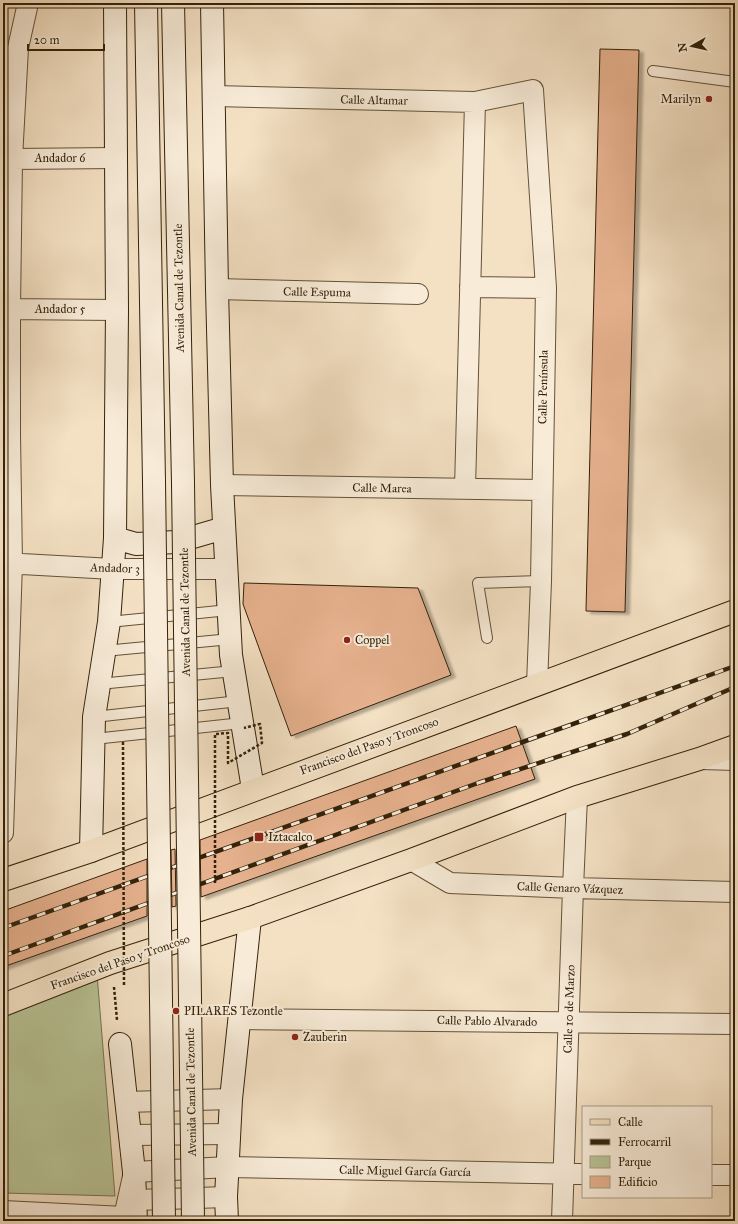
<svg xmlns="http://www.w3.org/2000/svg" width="738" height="1224" viewBox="0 0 738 1224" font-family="'IM FELL Great Primer',serif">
	<defs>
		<filter id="shadow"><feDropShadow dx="4.5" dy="2.5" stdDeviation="1" flood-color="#0004"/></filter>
	</defs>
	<rect width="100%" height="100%" fill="#f4e1c4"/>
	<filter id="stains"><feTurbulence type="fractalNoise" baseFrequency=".005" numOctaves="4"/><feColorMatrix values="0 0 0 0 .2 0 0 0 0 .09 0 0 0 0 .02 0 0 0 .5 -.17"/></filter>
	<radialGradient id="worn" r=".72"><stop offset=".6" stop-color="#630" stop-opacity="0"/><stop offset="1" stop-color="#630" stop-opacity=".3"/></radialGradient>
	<path fill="#b8c396" stroke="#767250" d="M97,974L115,1196L3,1193V1013Z"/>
	<path fill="#e6b18e" stroke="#33220a" filter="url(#shadow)" d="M600,49L639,50L625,612L586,611Z
		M244,583L418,588L451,675L291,736L243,604Z
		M516,726L535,779L201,897L200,840Z
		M175,849L176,906L172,907L171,850Z
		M147,859V916L3,967V911Z"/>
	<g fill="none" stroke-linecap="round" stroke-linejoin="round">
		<g stroke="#635238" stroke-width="12">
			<path id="lane" d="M653,71L735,82
				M109,622L229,610
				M487,638L478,583L541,581
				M104,651L231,639
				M99,684L234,671
				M94,717L239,701
				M94,739L242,723"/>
		</g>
		<g stroke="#635238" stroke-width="22">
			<path id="street" d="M214,96L475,102L533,90L546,288L541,581L537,685
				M3,160L12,159L116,158
				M470,287L546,288
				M217,289L418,294
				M3,309L117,310
				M222,485L541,490
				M465,489L475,102
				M3,563L113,569H227
				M701,759L735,760
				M3,833L12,563L10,434V309L12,159L18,48L28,3
				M411,860L450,883L573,888L735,892
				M239,1019L735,1024
				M126,1102L231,1099
				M131,1135L229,1134
				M711,1175H735
				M3,1211L124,1217
				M126,1214L136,1200L226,1197
				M124,1217L134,1172L228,1167L583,1174
				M562,1221L573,888L577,797"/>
		</g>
		<g stroke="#33220a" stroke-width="24">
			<path id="secondary" d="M146,3L154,482
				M173,3L183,483
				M212,3L217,289L222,485L231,655L253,789
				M115,538L136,544L176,542L224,528
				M91,851L94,717L109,622L115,538L117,310L115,3
				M120,1044L134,1172L136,1221
				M227,1221L226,1197L231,1099L250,918"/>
		</g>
		<g stroke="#33220a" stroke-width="24">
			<path id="primary" d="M3,880L91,851L735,611
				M3,1005L110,963L250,918L411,860L577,797L699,759L735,746"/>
		</g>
		<path stroke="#33220a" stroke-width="2.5" stroke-dasharray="3 2" stroke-linecap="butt" d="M114,987L117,1020"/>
		<use href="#lane" stroke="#f8ecd9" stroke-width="10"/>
		<use href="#street" stroke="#f8ecd9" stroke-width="20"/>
		<use href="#secondary" stroke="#f8ecd9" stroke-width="22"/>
		<use href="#primary" stroke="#f4e1c4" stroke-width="22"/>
		<g stroke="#33220a" stroke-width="4.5">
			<path id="rail" d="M3,928L735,666
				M3,956L478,783L627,734L735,687"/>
		</g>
		<use href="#rail" stroke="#f8ecd9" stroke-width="3" stroke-dasharray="9" stroke-linecap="butt"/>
		<g stroke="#33220a" stroke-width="24" stroke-linecap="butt">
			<path id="secondary-bridge" d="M154,482L164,1221
				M183,483L193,1221"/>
		</g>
		<path stroke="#33220a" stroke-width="2.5" stroke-dasharray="3 2" stroke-linecap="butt" d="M123,742L124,987
			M215,883V734L228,733V763L262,743L260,724L244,728"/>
		<use href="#secondary-bridge" stroke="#f8ecd9" stroke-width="22"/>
	</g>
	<g fill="#8f2418" stroke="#f8ecd9" stroke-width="1.5">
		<circle cx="709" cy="99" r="4"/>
		<circle cx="347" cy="640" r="4"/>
		<rect x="254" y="832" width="10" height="10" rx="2"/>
		<circle cx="176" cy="1011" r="4"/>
		<circle cx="295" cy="1037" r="4"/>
	</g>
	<g text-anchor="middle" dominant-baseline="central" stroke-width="4" stroke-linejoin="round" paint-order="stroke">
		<g font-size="12" fill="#33220a" stroke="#f8ecd9" text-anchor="start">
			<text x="701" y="99" text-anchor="end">Marilyn</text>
			<text x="355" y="640">Coppel</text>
			<text x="268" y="837">Iztacalco</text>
			<text x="184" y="1011">PILARES Tezontle</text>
			<text x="303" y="1037">Zauberin</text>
		</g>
		<g font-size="12" fill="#33220a" stroke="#f8ecd9">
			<text transform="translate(374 100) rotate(1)">Calle Altamar</text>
			<text x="60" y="158">Andador 6</text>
			<text transform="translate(179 288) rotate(-91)">Avenida Canal de Tezontle</text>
			<text transform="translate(317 292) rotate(1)">Calle Espuma</text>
			<text x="60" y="309">Andador 5</text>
			<text transform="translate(543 387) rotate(-89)">Calle Península</text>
			<text transform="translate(382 488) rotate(1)">Calle Marea</text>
			<text transform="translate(115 568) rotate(2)">Andador 3</text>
			<text transform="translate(185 612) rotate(-91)">Avenida Canal de Tezontle</text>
			<text transform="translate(369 746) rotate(-20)">Francisco del Paso y Troncoso</text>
			<text transform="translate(570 888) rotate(2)">Calle Genaro Vázquez</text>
			<text transform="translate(120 962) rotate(-19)">Francisco del Paso y Troncoso</text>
			<text transform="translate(569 1009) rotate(-88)">Calle 10 de Marzo</text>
			<text transform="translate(487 1021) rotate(1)">Calle Pablo Alvarado</text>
			<text transform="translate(191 1092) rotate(-91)">Avenida Canal de Tezontle</text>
			<text transform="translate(405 1171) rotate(1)">Calle Miguel García García</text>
		</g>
	</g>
	<rect width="738" height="1224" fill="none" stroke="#f4e1c4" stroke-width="16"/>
	<rect x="4" y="4" width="730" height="1216" fill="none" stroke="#33220a" stroke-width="2"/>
	<rect x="8" y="8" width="722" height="1208" fill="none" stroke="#33220a"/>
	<rect x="582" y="1106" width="130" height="92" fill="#f8ecd9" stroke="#a99b86"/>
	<rect x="590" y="1119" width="20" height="6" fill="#f4e1c4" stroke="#a99b86"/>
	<text x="618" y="1126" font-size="12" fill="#33220a">Calle</text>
	<rect x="590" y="1139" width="20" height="6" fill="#33220a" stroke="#a99b86"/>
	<text x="618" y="1146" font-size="12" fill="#33220a">Ferrocarril</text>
	<rect x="590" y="1156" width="20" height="12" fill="#b8c396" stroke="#a99b86"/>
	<text x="618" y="1166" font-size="12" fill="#33220a">Parque</text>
	<rect x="590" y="1176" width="20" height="12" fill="#e6b18e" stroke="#a99b86"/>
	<text x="618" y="1186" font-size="12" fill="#33220a">Edificio</text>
	<g transform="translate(692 46) rotate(262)" stroke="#f8ecd9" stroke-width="3" paint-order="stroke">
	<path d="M0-3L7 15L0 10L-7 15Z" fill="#33220a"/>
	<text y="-6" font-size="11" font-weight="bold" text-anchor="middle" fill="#33220a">N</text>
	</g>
	<path d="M28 44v6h76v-6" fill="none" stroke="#33220a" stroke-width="2"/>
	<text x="34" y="44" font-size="12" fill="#33220a" stroke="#f8ecd9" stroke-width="3" paint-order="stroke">20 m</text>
	<rect width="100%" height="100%" filter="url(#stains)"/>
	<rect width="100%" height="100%" fill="url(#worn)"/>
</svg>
